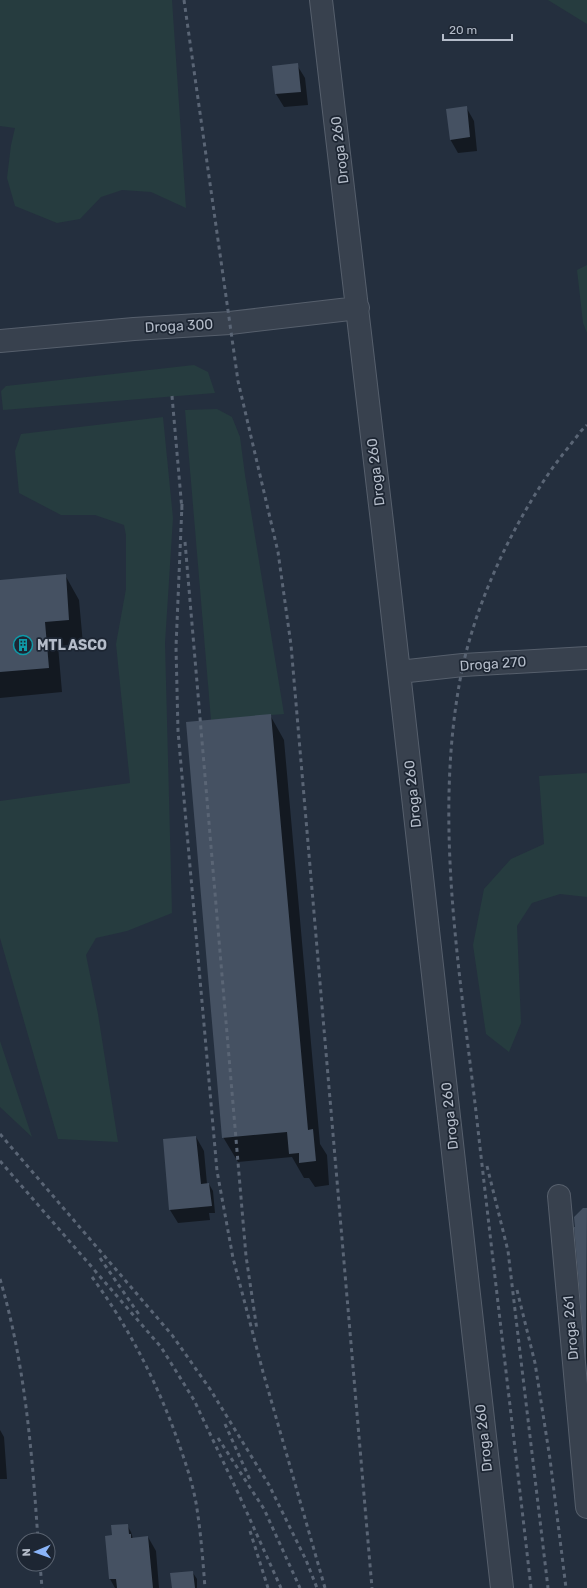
<svg xmlns="http://www.w3.org/2000/svg" width="587" height="1588" viewBox="0 0 587 1588" font-family="Rubik,sans-serif">
	<rect width="100%" height="100%" fill="#242f3e"/>
	<path fill="#263c3f" d="M0,0H172L186,208L151,192L122,190L101,197L80,219L57,223L15,206L7,178L11,145L15,128L0,126Z
		M548,0H587V24Z
		M587,265V333L583,323L577,270Z
		M194,365L208,372L215,393L3,410L1,391L6,386Z
		M217,409L232,417L240,437L245,475L284,714L211,720L185,410Z
		M163,417L173,518L165,643L172,913L127,931L96,938L86,955L98,1014L118,1142L58,1139L0,938V801L130,783L116,644L126,589V535L124,525L95,515H61L19,493L15,451L21,434Z
		M587,773V897L560,894L532,903L517,926L521,1023L509,1052L486,1034L473,945L484,889L511,859L544,844L539,776Z
		M0,1041L32,1137L0,1107Z"/>
	<path fill="#0007" d="M297,65L305,78L308,105L284,107L276,94Z
		M466,107L474,121L477,151L458,153L450,139Z
		M65,575L79,600L83,644L58,646L62,692L0,698V581Z
		M270,715L284,740L320,1144L327,1155L329,1185L315,1187L309,1178H304L292,1157L238,1162L223,1137Z
		M196,1137L204,1151L207,1184H209L213,1191L215,1213H209L210,1220L178,1223L170,1210Z
		M583,1209H587V1367L575,1228Z
		M0,1430L4,1437L7,1479H0Z
		M127,1525L131,1532L133,1539L148,1537L156,1551L159,1588H115L110,1579L113,1536Z
		M193,1573L197,1579V1588H173Z"/>
	<path fill="#455162" d="M298,63L301,92L275,94L272,66Z
		M467,106L470,137L450,140L446,109Z
		M66,574L69,620L45,622L49,668L0,672V580Z
		M271,714L308,1130L313,1129L316,1161L299,1163V1153L289,1154L287,1132L222,1138L186,722Z
		M196,1136L201,1184L209,1183L212,1206L169,1210L163,1139Z
		M583,1208H587L586,1366L574,1227H575L574,1217Z
		M128,1524L129,1534H131V1538L148,1536L153,1588H117L116,1579H109L105,1536L112,1535L111,1525Z
		M193,1571L195,1588H172L170,1573Z"/>
	<g fill="none" stroke-linecap="round" stroke-linejoin="round">
		<g stroke="#565f6c" stroke-width="24">
			<path id="minor" d="M321,0L384,539L502,1588
				M0,341L134,329L230,323L358,308
				M399,672L463,665L587,658
				M559,1196L587,1507"/>
		</g>
		<use href="#minor" stroke="#38414e" stroke-width="22"/>
		<path stroke="#5a6575" stroke-width="3" stroke-dasharray="4 4" stroke-linecap="butt" d="M184,0L238,381L278,552L291,645L372,1588
			M172,396L182,510
			M182,504L176,647L178,731L217,1171L233,1258L263,1372L325,1588
			M185,542L246,1256L257,1330
			M0,1134L172,1335L210,1389L269,1485L306,1560L317,1588
			M0,1161L161,1347L194,1400L239,1495L281,1588
			M487,1166L508,1251L548,1588
			M100,1258L140,1316
			M92,1277C130,1329 159,1386 180,1447C187,1467 194,1488 197,1509C201,1535 203,1562 205,1588
			M0,1279C25,1363 32,1452 38,1540
			M517,1290L535,1363L550,1459L566,1588
			M225,1424L251,1482
			M218,1438L264,1509L300,1588
			M250,1531L268,1588
			M40,1564L42,1588
			M531,1588C513,1429 494,1271 476,1112C459,965 432,812 463,665C478,600 508,535 545,479C556,462 569,447 581,431L587,425"/>
	</g>
	<defs>
		<g id="building-ring" transform="scale(1)"><circle r="9.5" fill="#1d2633" stroke="#0f9aa8" stroke-width="1.5"/><path d="M-4-6H4V6H1V3H-1V6H-4ZM-2.5-4.3h1.7v1.8h-1.7ZM.8-4.3h1.7v1.8H.8ZM-2.5-1h1.7V.8h-1.7ZM.8-1h1.7V.8H.8Z" fill="#0f9aa8"/></g>
	</defs>
	<g fill-rule="evenodd">
		<use href="#building-ring" x="23" y="645"/>
	</g>
	<g text-anchor="middle" dominant-baseline="central" stroke-width="3.5" stroke-linejoin="round" paint-order="stroke">
		<g font-size="14" fill="#b4bcc9" stroke="#1d2633">
			<text transform="translate(340 150) rotate(-97)">Droga 260</text>
			<text transform="translate(179 326) rotate(-3)">Droga 300</text>
			<text transform="translate(376 472) rotate(-97)">Droga 260</text>
			<text transform="translate(493 664) rotate(-4)">Droga 270</text>
			<text transform="translate(413 794) rotate(-96)">Droga 260</text>
			<text transform="translate(450 1116) rotate(-96)">Droga 260</text>
			<text transform="translate(571 1328) rotate(-95)">Droga 261</text>
			<text transform="translate(484 1438) rotate(-96)">Droga 260</text>
		</g>
		<g font-size="14" font-weight="bold" fill="#b4bcc9" stroke="#1d2633" text-anchor="start">
			<text x="37" y="645">MTL ASCO</text>
		</g>
	</g>
	<g transform="translate(36 1552) rotate(268)"><circle r="19" fill="#1d2633" stroke="#59626f"/>
	<path d="M0-3L7 15L0 10L-7 15Z" fill="#8ab4f8"/>
	<text y="-6" font-size="11" font-weight="bold" text-anchor="middle" fill="#b4bcc9">N</text>
	</g>
	<path d="M443 34v6h69v-6" fill="none" stroke="#b4bcc9" stroke-width="2"/>
	<text x="449" y="34" font-size="12" fill="#b4bcc9" stroke="#1d2633" stroke-width="3" paint-order="stroke">20 m</text>
</svg>
